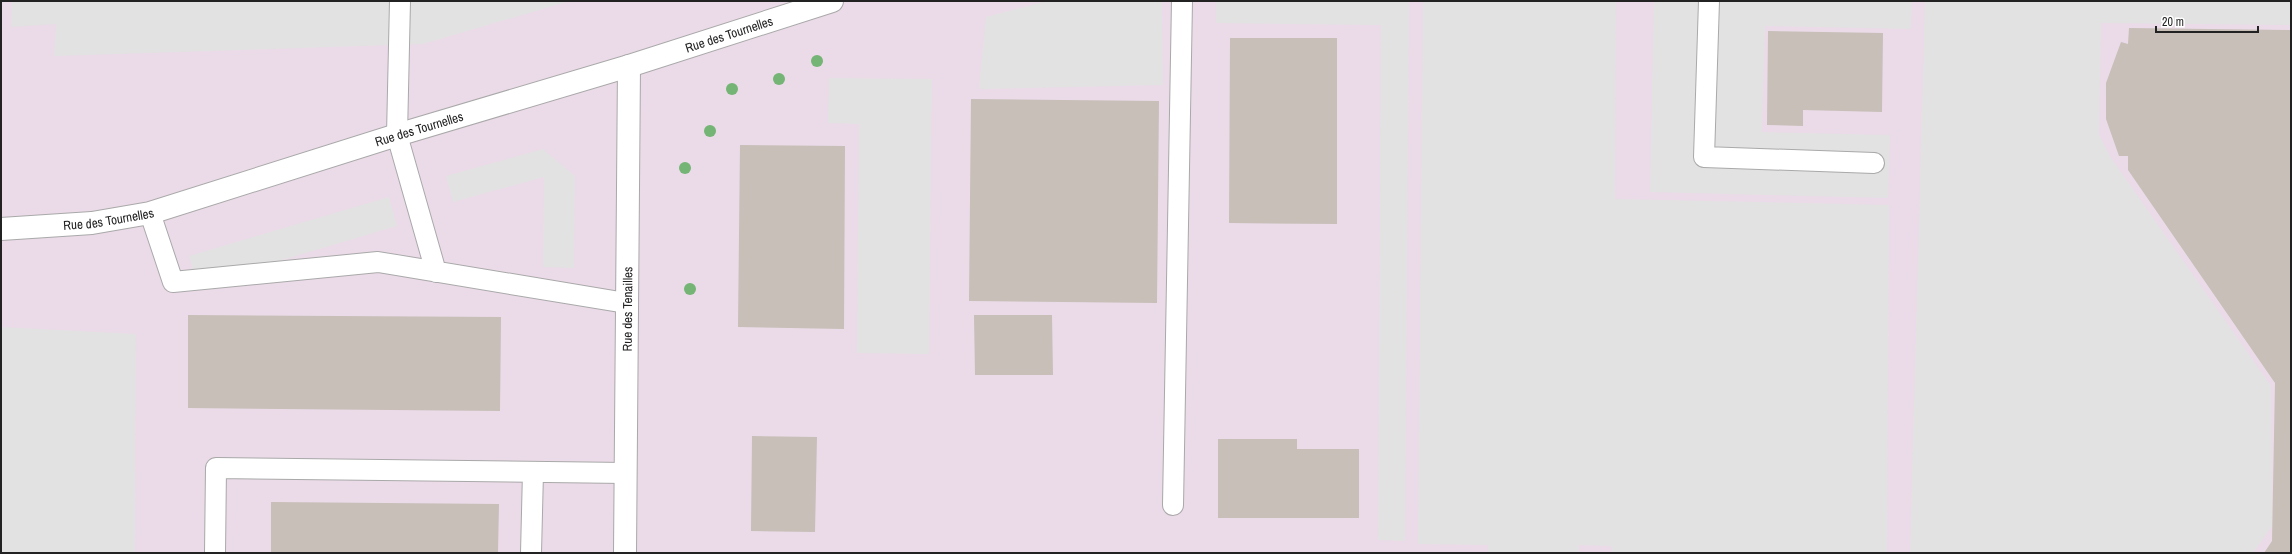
<svg xmlns="http://www.w3.org/2000/svg" width="2292" height="554" viewBox="0 0 2292 554" font-family="'Archivo Narrow',sans-serif">
	<rect width="100%" height="100%" fill="#f2efe9"/>
	<path fill="#ebdbe8" d="M1,1H2291V553H1Z"/>
	<path fill="#e2e2e2" d="M12,1H570L423,44L54,56L56,24L11,27Z
		M1047,1H1162L1163,85L979,89L986,17Z
		M1216,1H1409L1405,541L1378,540L1381,25L1216,23Z
		M1423,1H1616L1615,199L1889,205L1887,553H1612L1611,546L1579,545V553H1488V545L1418,544Z
		M1654,1H1912L1911,29L1765,26L1762,132L1890,135L1888,198L1650,192Z
		M1925,1H2291V25L2101,23L2099,135L2111,158L2271,386L2272,526L2253,553H1910Z
		M829,78L932,79L929,354L857,353L859,124L828,123Z
		M543,149L575,176L574,268L543,267L544,177L453,202L446,176Z
		M389,197L397,226L198,285L189,256Z
		M1,327L136,334L135,553H1Z"/>
	<path fill="#c7bfb8" d="M2129,28L2291,30V553H2264L2272,541L2275,383L2128,170V156H2119L2106,119V83L2121,42L2128,44Z
		M1768,31L1883,33L1882,112L1803,110V126L1767,125Z
		M1230,38H1337V224L1229,223Z
		M971,99L1159,101L1157,303L969,301Z
		M740,145L845,146L844,329L738,327Z
		M188,315L501,317L500,411L188,408Z
		M974,315H1052L1053,375H975Z
		M752,436L817,437L815,532L751,531Z
		M1218,439H1297V449H1359V518H1218Z
		M271,502L499,504L498,553H271Z"/>
	<g fill="none" stroke-linecap="round" stroke-linejoin="round">
		<g stroke="#a9a9a9" stroke-width="22">
			<path id="lane" d="M400,1L397,135L436,272
				M1709,1L1704,157L1874,163
				M150,213L173,282L378,262L626,303
				M1173,505L1182,1
				M215,553L216,468L625,473
				M531,553L533,472"/>
		</g>
		<g stroke="#a9a9a9" stroke-width="24">
			<g id="street">
				<path id="s1" d="M1,229L92,223L150,213L397,135L629,66L832,1"/>
				<path id="s2" d="M625,553L629,66"/>
			</g>
		</g>
		<use href="#lane" stroke="#fff" stroke-width="20"/>
		<use href="#street" stroke="#fff" stroke-width="22"/>
	</g>
	<g fill="#74b475">
		<circle cx="817" cy="61" r="6"/>
		<circle cx="779" cy="79" r="6"/>
		<circle cx="732" cy="89" r="6"/>
		<circle cx="710" cy="131" r="6"/>
		<circle cx="685" cy="168" r="6"/>
		<circle cx="690" cy="289" r="6"/>
	</g>
	<g text-anchor="middle" dominant-baseline="central" stroke-width="3" stroke-linejoin="round" paint-order="stroke">
		<g font-size="13" fill="#222" stroke="#fff">
			<text stroke="none"><textPath href="#s1" startOffset="756">Rue des Tournelles</textPath></text>
			<text stroke="none"><textPath href="#s1" startOffset="432">Rue des Tournelles</textPath></text>
			<text stroke="none"><textPath href="#s1" startOffset="108">Rue des Tournelles</textPath></text>
			<text stroke="none"><textPath href="#s2" startOffset="244">Rue des Tenailles</textPath></text>
		</g>
	</g>
	<rect width="2292" height="554" fill="none" stroke="#222222" stroke-width="4"/>
	<path d="M2156 26v6h102v-6" fill="none" stroke="#222222" stroke-width="2"/>
	<text x="2162" y="26" font-size="12" fill="#222222" stroke="#ffffff" stroke-width="3" paint-order="stroke">20 m</text>
</svg>
